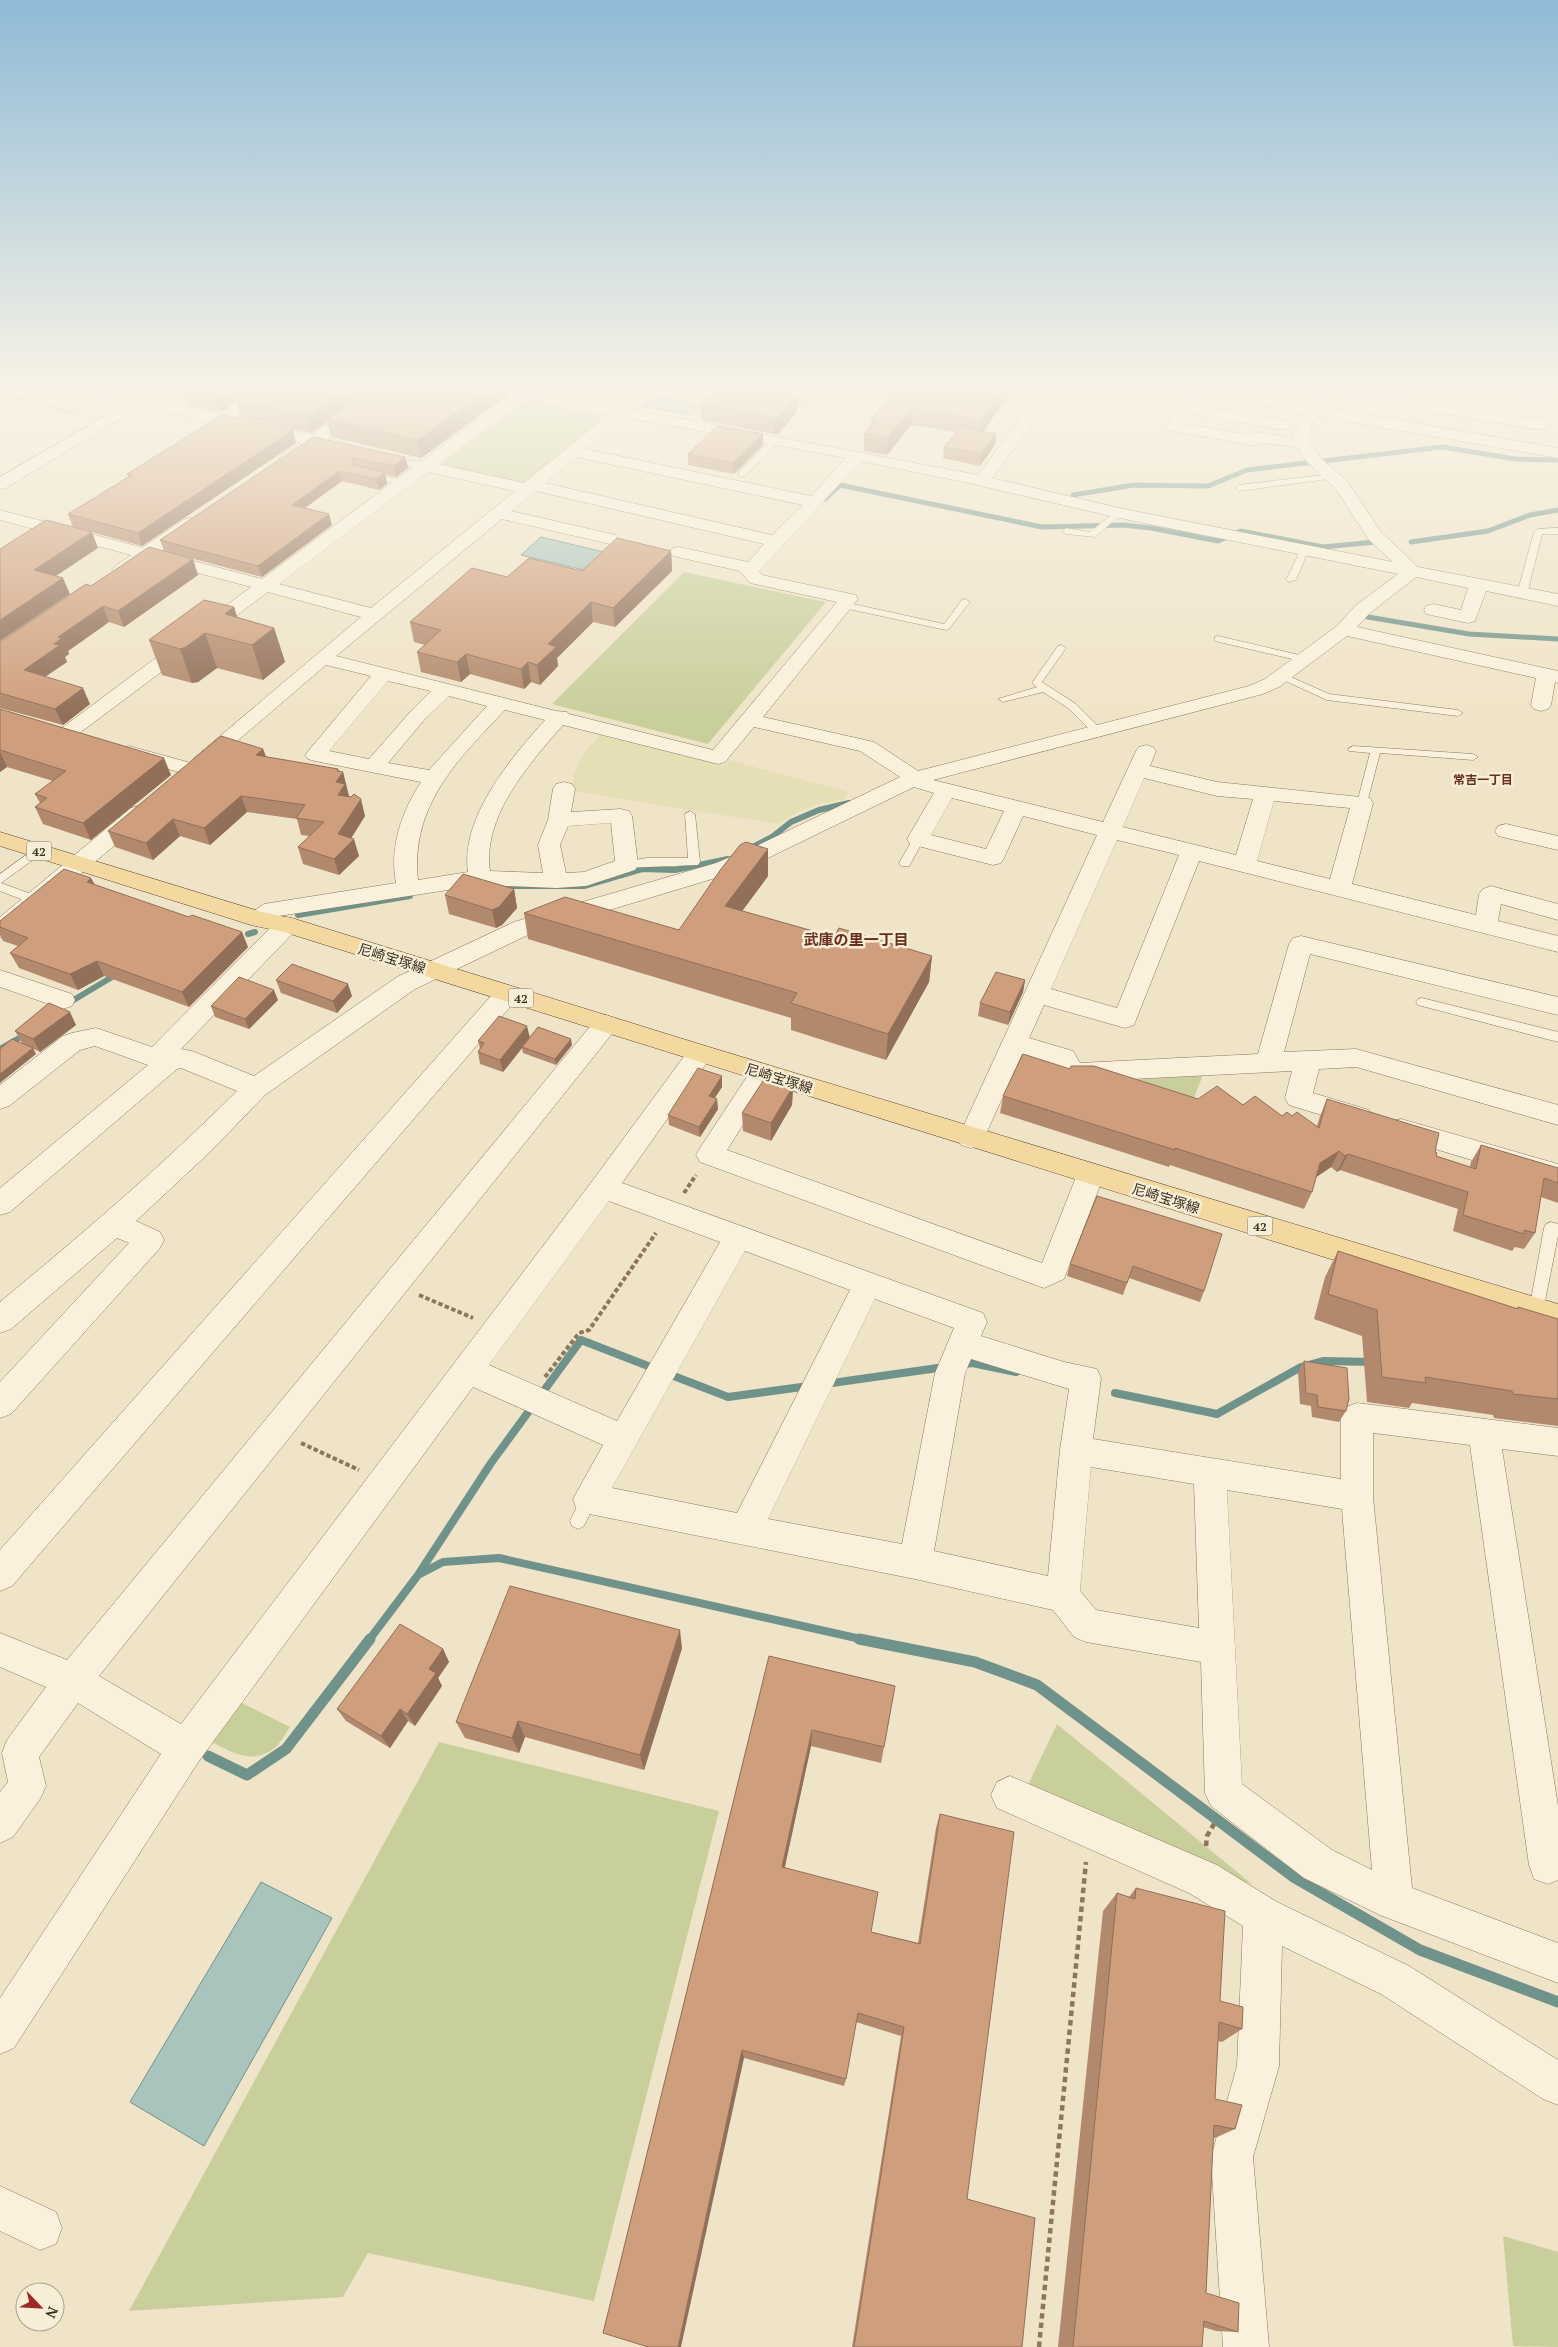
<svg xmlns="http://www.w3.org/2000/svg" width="1558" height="2347" viewBox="0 0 1558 2347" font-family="'PT Serif','Noto Sans JP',serif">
	<rect width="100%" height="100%" fill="#f0e4c8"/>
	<path fill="#e6deb5" d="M600,735L724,766L729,760L848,792L844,799L818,804L800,811L778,824L572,791L574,774L584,753Z"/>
	<path fill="#c9cf9b" d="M687,387H821L803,408Z
		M530,401L600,416L602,422L523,484L442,466L444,461L522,403Z
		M684,572L826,602L708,744L552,704Z
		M1203,1075L1189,1110L1101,1082Z
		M236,1700L290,1727C286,1733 281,1742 276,1747C251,1767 230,1751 206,1739Z
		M1057,1724L1253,1885L1026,1789Z
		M439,1742L719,1811L594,2301L368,2253L343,2297L129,2311Z
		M1503,2236L1558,2252V2347L1513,2346Z"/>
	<path fill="#a9c4bc" stroke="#6f938a" d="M653,396L701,405L691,415L642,406Z
		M541,537L608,553L589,571L521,555Z
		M261,1882L332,1918L204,2146L130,2102Z"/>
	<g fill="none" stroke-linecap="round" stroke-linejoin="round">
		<path stroke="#6f938a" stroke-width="5" d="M1161,387L1185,391
			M1073,495L1134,485L1208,486L1247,470L1442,447L1516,459L1558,460
			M825,499L840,485L1042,527L1123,525L1151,528L1218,541L1241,531L1323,547L1375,542
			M1411,542L1488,531L1530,515L1558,510
			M1357,619L1362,616L1469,634L1558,639"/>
		<path stroke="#6f938a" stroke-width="6" d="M747,850L772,837L791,822L819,810L849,803
			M495,886H584L642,869L675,870L728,859
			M298,915L410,896
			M248,934L255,932
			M67,1004L117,974
			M0,1049L28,1033"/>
		<path stroke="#6f938a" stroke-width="8" d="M959,1365L972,1363L1016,1372
			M825,1384L945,1367
			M1115,1393L1217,1414L1301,1367L1323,1361L1374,1362
			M418,1575L443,1562L499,1558L865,1640
			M369,1640L418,1575L491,1463L581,1340L728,1397L809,1386"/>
		<path stroke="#6f938a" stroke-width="11" d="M859,1639L975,1662L1037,1685L1295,1878L1420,1950L1558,2002
			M208,1756L247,1775L286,1749L370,1639"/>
		<g stroke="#8d765c" stroke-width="1">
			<path id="service" d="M1149,387H1157L1146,405H1143L1106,397L1110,395L1141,400Z
				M772,439L779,441L745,476H739V472Z
				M367,473L403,480L407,483L403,486L370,477H367Z
				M1333,474L1337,476L1336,478L1239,491L1235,488L1239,485Z
				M1116,511L1123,513L1095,537L1066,534L1062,531L1066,528L1090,532Z
				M1558,528V534H1542L1527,594L1519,596L1517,594L1534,532L1538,529Z
				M1304,548L1308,551L1296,580L1288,582L1286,580L1300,551Z
				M965,599L970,602L949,629L946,630L844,608L839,605L844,602L944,624L962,600Z
				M1218,636L1308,657L1310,659L1305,662L1215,641V637Z
				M1061,645L1066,648L1042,682L1076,704L1100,728V732H1092L1068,708L1043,692L1003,702L998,699L1037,687L1032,683L1058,646Z
				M1282,673L1329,694L1458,710L1463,713L1458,716L1327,700L1279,678L1277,676Z
				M1353,746L1473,754L1478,757L1473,760L1380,753L1367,803L1362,806L1357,803L1370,753L1349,751L1348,749Z
				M690,811L695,814L700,862L698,865L623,868L621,865L623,862L647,858H688L685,814Z
				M918,836L924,839L911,863L909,866H901L899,863L914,837Z
				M37,847L41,848L43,851L41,854L1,883L39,897L41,900L39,903H31L0,891V874Z
				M1422,998L1558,1032V1042L1418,1005L1416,1002L1418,999Z
				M1551,1222L1558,1224V1236L1543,1311L1541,1315L1536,1317L1531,1315L1529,1311L1544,1228L1546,1224Z
				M589,1491L595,1494L597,1499L584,1526L578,1529L572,1526L570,1521L583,1494Z"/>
		</g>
		<g stroke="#8d765c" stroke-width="1">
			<path id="minor" d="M64,387H91L138,398H150L343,442L349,444L351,447L349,450L343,452L150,408H138L66,390Z
				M485,387H538L535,391L978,475L1044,387H1059L992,478L1119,508L1393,562L1369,540L1335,488L1307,462L1297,447L1261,443L1254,446L1169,430L1167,427L1186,393L1175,390L1173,387H1208L1558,448V458L1317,416L1311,429L1309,442L1319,456L1347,481L1381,532L1418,567L1558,594V606L1486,591L1475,621L1468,623L1426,614L1424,610L1426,606L1433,604L1461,610L1468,588L1416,577L1369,614L1357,627L1558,671V683L1555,682L1551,705L1548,709L1541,711L1534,709L1531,705L1536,678L1347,636L1279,687L1263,694L933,780L1103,822L1136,751L1139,747L1146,745L1153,747L1156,751L1150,766L1217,782L1370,798L1373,803L1352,884L1476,915L1479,894L1483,889L1491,886L1558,904V920L1501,904L1498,921L1558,936V952L1199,861L1134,1025L1125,1028L1044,1005L1029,1038L1073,1051L1080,1063L1258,1054L1289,944L1293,938L1301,936L1558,997V1015L1310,954L1284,1052L1356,1049L1558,1105V1125L1356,1067L1319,1069L1313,1093L1369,1110L1373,1117L1369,1124L1360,1127L1289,1105L1285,1098L1292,1071L1072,1082L1063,1080L1055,1064L1022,1054L981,1145L971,1148L961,1145L958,1138L1097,835L1023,816L1004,858L1001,863L993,865L910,844L907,839L934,793L914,787L768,858L732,873L530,934L415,989L265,1095L211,1151L136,1221L160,1232L164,1240L160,1248L11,1414L0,1418V1382L129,1243L117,1238L11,1329L0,1333V1302C82,1234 162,1166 237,1091L181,1068L177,1069L10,1212L0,1215V1188L148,1065L95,1046L80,1050L9,1106L0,1109V1085L63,1036L72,1033L96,1028L152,1047L279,919L287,917L295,919L299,925L295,931L181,1049L192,1051L254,1076L397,977L514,922L716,863L752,848L900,777L860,751L754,727L725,762L718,764L563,725C530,763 482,816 490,871L543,873L538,845L548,820L553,789L556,784L564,782L572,784L575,789L571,812L621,809L629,811L632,816L638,865L635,870L586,886L556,888L480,885L279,916C269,923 263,928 251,925L247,919L251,913L264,904L396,883C389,847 402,811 421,782L315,761L308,759L305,755L371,676L326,665L208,766L202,768L204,770L200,774L193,776L186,774L122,756L119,752L122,748L129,746L191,763L194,758L361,617L268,592L73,738L66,740L59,738L56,734L59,730L251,587L0,520V510L262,579L412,468L406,464L408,461H422L510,395L487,390ZM1200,395L1303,413L1292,438L1256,432L1249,435L1185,424L1190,414L1284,430L1290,428L1292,425L1290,422L1284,420L1195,405ZM526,398L609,414L524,483L438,464ZM624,417L846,458L811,496L585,449ZM576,457L803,505L772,535L545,483ZM861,461L964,482L1119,518L1398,574L1355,606L1337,626L1265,679L1249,686L918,771L874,742L763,717L858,599L856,595L762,575L759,571ZM428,472L515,491L371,608L279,584ZM536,491L764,544L748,562L679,547L673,548L670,552L673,556L740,571L750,583L837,602L713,750L569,714L567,712L556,711L336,656L502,519L610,544L616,543L619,539L616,535L511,511ZM388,681L431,691L411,711L369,759L329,751ZM449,696L487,706L429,770L388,763L425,719ZM505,710L545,720C511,758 460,818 468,872L418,880C410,806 458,759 505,710ZM1144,778L1217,796L1253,799L1236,855L1123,827ZM952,798L1004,811L986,849L931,835ZM1274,801L1350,808L1330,879L1257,861ZM611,823L615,861L584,872L566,873L560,845L568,826ZM1117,840L1179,855L1117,1008L1051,989Z
				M1318,387H1341L1542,420L1548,422L1550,425L1548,428L1542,430L1324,394L1319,392Z
				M1485,387H1521L1558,393V403L1492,392Z
				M139,806L147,808L150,813L147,818L8,935L0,937V917L131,808Z
				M1506,824L1558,836V850L1498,836L1495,831L1498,826Z
				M0,970L72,994L75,1000L72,1006L63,1009L0,987Z
				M507,985L516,988L519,994L516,1000L12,1586L0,1591V1550L498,988Z
				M606,1015L615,1018L619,1024L615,1030L99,1676L181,1724L593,1180L691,1047L700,1045L709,1047L713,1054L622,1183L983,1313L987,1322L981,1336L1064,1362L1097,1369L1101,1378L1093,1439L1341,1479V1417L1346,1407L1357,1403L1558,1428V1456L1502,1449L1558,1806V1880L1548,1884L1534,1879L1529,1865L1470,1445L1373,1433V1497L1412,1888L1558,1943V1983L1380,1915L1304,1878L1211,1806L1205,1793L1201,1662L1086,1642L1074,1637L1053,1610L915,1579L589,1514L577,1510L573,1499L603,1445L473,1387L199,1761L14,2048L0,2054V1998L161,1754L78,1703L39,1757L46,1786L40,1799L13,1837L0,1843V1792L8,1782L2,1753L7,1740L46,1687L0,1667V1633L67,1660L597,1018ZM609,1201L720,1242L617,1421L489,1365ZM745,1251L850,1290L737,1513L612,1488ZM875,1299L954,1328L935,1373L902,1544L768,1519ZM971,1359L1069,1389L1060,1450L1048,1576L934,1551L965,1373ZM1091,1467L1194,1484L1199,1628L1096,1610L1080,1591ZM1227,1490L1342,1509L1372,1870L1332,1850L1242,1784Z
				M763,1064L772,1066L776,1073L727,1150L1042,1263L1080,1167L1090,1164L1100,1167L1104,1175L1064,1279L1044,1288L700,1162L696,1155L700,1148L754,1066Z
				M1401,1119L1558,1164V1186L1392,1136L1388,1129L1392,1122Z
				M1010,1776L1217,1865L1277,1902L1409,1966L1558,2060V2105L1543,2099L1381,1994L1282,1946L1279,2066L1253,2157L1269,2347H1223L1211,2157L1237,2066L1243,1926L1189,1893L997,1808L991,1795L997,1782Z
				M0,2186L56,2212L62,2228L56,2244L40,2250L0,2231Z"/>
		</g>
		<g stroke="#8d765c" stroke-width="1">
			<path id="tertiary" d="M155,387H173L6,488L0,489V477Z
				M383,387H401L293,462H281L279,459L281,456Z
				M1317,387H1332L1317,413H1307L1304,410Z
				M191,518L197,519L200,523L197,527L127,574H115L112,570L115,566L185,519Z"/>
		</g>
		<g stroke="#5b4430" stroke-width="1">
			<path id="primary" d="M0,832L262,912L295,919L709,1047L1558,1304V1330L284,932L251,925L0,846Z"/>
		</g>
		<path stroke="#8d765c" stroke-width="2" stroke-dasharray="2.5 2" stroke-linecap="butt" d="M0,394L79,414"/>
		<path stroke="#8d765c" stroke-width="4" stroke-dasharray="4.5 2.5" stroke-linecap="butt" d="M684,1193L696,1175
			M419,1295L473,1318
			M545,1377L579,1333L589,1330L656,1233
			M301,1443L359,1470"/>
		<path stroke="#8d765c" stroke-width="4.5" stroke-dasharray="5.5 4" stroke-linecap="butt" d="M1206,1846L1207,1836L1214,1824
			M1039,2347L1086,1862"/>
		<use href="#service" fill="#faf1dc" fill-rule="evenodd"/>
		<use href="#minor" fill="#faf1dc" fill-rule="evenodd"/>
		<use href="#tertiary" fill="#faf1dc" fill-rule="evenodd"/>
		<use href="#primary" fill="#f3d9a0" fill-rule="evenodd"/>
	</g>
	<path fill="#b2896c" d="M179,387H504L506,396L421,458L331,437L327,422L311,433L241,417L236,402L221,412L187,405L182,389Z
		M896,387L1009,394L983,432L996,434L995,445L980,466L943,458L944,447L957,432L911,425L887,455L864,451V434L871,426V420Z
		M700,403L797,412L778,434H774L701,420Z
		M313,437L405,457L408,468L396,477L385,475L387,484L379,490L342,481L305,508L332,525L262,577L164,551L160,540Z
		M296,443L142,546L73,527L68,514L128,477L127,474Z
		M763,445L734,474L688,465V454Z
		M671,551L672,571L615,627L593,622L557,658L558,666L540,685L531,682L524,689L470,674L461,682L421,672L417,652L425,645L414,642L410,622L507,577L582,571Z
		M198,575L124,627L109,622L68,651L69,654L65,657L67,662L45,677L90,704L63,725L0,708V642L91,586Z
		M234,607L237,617L274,628L285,662L263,680L217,668L198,682L192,683L162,675L149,640Z
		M0,709L171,775L91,840L43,824L35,807L40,803L35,794L53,781L7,767L0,772Z
		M263,749L266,757L338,769L339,772H343L347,789V790L348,796L365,816L351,838L359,856L339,875L303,864L298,847L310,836L301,835L297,819L247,812L210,845L180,836L153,860L115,847L108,831Z
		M768,849V876L742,911L834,937L932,956L929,982L886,1060L791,1030V1018L528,939L524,913L679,930Z
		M91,878L95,885L248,947L189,1007L104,976L78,990L19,968L10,953L18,946L3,941L0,935V921Z
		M514,889L517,908L502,925L496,928L449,914L445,895Z
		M276,980L352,996L337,1013L281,993Z
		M1025,980L1023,992L1008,1025L978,1016L980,1003Z
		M278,1000L249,1029L215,1017L211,1006Z
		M76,1025L40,1052L22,1043L15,1031Z
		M530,1037L572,1045L556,1065L523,1053L522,1048L503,1072L480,1064L478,1052L480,1048L478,1041Z
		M1070,1069L1198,1099L1243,1105L1282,1116H1292L1317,1126L1320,1116L1327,1099L1435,1152L1436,1156L1470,1167L1471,1162L1481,1145L1558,1168V1203L1541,1197L1535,1233L1524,1249L1515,1247L1512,1251L1453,1231L1458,1209L1340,1170L1337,1172L1331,1167L1316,1177L1312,1192L1304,1209L1170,1165L1169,1167L1000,1113L1003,1096Z
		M722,1076V1087L715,1098L718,1109L700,1137L669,1125L668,1115Z
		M793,1087L792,1105L771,1141L743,1131L742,1113Z
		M1097,1196L1204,1291L1200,1302L1129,1278L1123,1295L1067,1276L1070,1264Z
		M1338,1251L1517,1309L1518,1307L1558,1319V1426L1494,1418L1493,1415L1412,1403L1409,1408L1367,1402L1362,1336L1314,1319L1325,1277Z
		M1304,1361L1346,1411L1339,1422L1312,1417L1311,1406L1300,1404L1298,1372Z
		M682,1648L644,1770L525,1737L519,1753L465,1738L456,1722Z
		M443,1649L449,1662L438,1678L442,1686L415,1726L408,1721L390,1748L346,1721L337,1709Z
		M769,1656L895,1686L881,1763L811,1746L785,1867L871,1932L918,1943L936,1828L940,1814L967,2199L1022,2347H852L901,2036L856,2022L846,2079L844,2086L744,2058L603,2333Z
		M1136,1888L1242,2029L1222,2042L1218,2041L1215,2099L1235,2129L1215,2138L1213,2137L1206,2293L1238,2332L1216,2331L1203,2327L1202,2347H1058L1103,1911L1117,1893L1129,1897Z"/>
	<path fill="#916f58" d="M228,387H260L236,400V402L221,412L216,395Z
		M350,387H379L327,420V422L311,433L307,416Z
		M492,387H504L506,396L421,458L418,440Z
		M1004,387H1009V394L980,436L982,420Z
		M797,396V412L778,434H774V418Z
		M912,408L911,425L887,455L888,438Z
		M293,430L296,443L142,546L138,533Z
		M763,434V445L734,474L733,463Z
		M996,434L995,445L980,466L981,454Z
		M405,457L408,468L396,477L394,466Z
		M339,471L342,481L295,515L292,505Z
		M385,473L387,484L379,490L376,479Z
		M329,514L332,525L262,577L258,566Z
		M92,532L98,548L41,586L34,570Z
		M671,551L672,571L615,627L613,608Z
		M193,559L198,575L124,627L118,611Z
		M63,578L70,594L0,641V620Z
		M591,602L593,622L557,658L558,666L540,685L537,665L548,644Z
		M103,606L109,622L68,651L69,654L65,657L67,662L31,686L24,670L58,637Z
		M234,607L245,642L225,614Z
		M274,628L285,662L263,680L252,645Z
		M205,633L217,668L198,682L192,683L180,649Z
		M466,654L470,674L461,682L457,662Z
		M528,662L531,682L524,689L521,669Z
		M83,688L90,704L63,725L55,709Z
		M263,749L269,765L256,755Z
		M0,752L7,767L0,772Z
		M164,758L171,775L91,840L83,823Z
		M338,769L340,776L343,772L350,800L338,795L336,782L337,771Z
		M241,796L247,812L210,845L204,828Z
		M361,799L365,816L345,848L354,839L359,856L339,875L334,859L338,834Z
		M173,819L180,836L153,860L146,843Z
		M768,849V876L726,933L725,906Z
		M91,878L99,894L87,882Z
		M514,889L517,908L502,925L496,928L492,910Z
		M242,932L248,947L189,1007L182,992Z
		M932,956L929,982L886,1060L888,1034Z
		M97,961L104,976L78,990L70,974Z
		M1025,980L1023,992L1008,1025L1010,1012Z
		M348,984L352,996L337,1013L333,1001Z
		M274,990L278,1000L249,1029L245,1019Z
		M70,1012L76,1025L40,1052L33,1039Z
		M527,1026L530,1038L503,1072L500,1060Z
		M571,1039L572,1045L556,1065L555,1059Z
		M33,1048L36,1054L0,1083V1074Z
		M722,1076V1087L709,1106V1096Z
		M793,1087L792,1105L771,1141V1123Z
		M717,1099L718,1109L700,1137L699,1127Z
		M1339,1151L1331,1167L1312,1180L1320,1163Z
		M1348,1154L1340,1170L1337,1172L1345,1156Z
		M680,1630L682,1648L644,1770L640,1755Z
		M443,1649L449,1662L438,1678L442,1686L415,1726L407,1714L429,1669Z
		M400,1709L408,1721L390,1748L381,1736Z
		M518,1721L525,1737L519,1753L512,1738Z
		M812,1730L811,1746L782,1879V1867Z
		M742,2050L744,2058L681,2347H678Z"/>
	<path fill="#cf9f7d" stroke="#916f58" d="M183,387H228L216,395L182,388Z
		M255,387H350L307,416L236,400Z
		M376,387H492L418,440L327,420Z
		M717,387H750L797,396L778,417L774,418L700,403Z
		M896,387H1004L982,420L912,408L888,438L864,434L876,420H871Z
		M222,415L293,430L138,533L68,514L132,475L127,474Z
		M717,426L763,434L733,463L688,454Z
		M961,427L996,434L981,454L944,447Z
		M313,437L405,457L394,466L352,458L353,465L385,473L376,479L339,471L292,505L329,514L258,566L160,540Z
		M46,520L92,532L34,570L63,578L0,620V549Z
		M617,538L671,551L613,608L591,602L548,644L556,647L537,665L528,662L521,669L466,654L457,662L417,652L441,630L410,622L472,568L507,577L529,558L582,571Z
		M149,547L193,559L118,611L103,606L58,637L62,638L54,644L60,645L24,670L83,688L55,709L0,693V642L86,584L91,586Z
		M204,600L234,607L225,614L274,628L252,645L205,633L186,647L180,649L149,640Z
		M0,709L164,758L83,823L35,807L47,798L35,794L66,771L0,750Z
		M221,736L263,749L256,755L338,769L337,771L343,772L336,782L345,784L338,795L351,797L354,794L361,799L338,834L354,839L334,859L298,847L324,822L296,818L305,805L241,796L204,828L173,819L146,843L108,831Z
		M746,842L768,849L725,906L834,937L839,928L932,956L888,1034L791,1003L797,993L524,913L565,897L679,930L721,869L740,845Z
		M64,869L91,878L87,882L189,917L192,915L242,932L182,992L97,961L70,974L10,953L28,938L0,927V921Z
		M463,874L514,889L499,907L492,910L445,895Z
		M292,964L348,984L333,1001L276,980Z
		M996,972L1025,980L1010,1012L980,1003Z
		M239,977L274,990L245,1019L211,1006Z
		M49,1003L70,1012L33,1039L15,1031Z
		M499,1016L527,1026L500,1060L478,1052L484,1043L478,1041Z
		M538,1027L571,1039L555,1059L522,1047Z
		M12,1039L33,1048L0,1074V1049Z
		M1023,1054L1070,1069L1071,1066H1094L1198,1099L1217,1086L1243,1105L1255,1096L1282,1116L1287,1112L1292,1116L1297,1112L1319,1128L1327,1099L1439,1133L1435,1152L1437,1153L1436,1156L1476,1169L1481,1145L1558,1168V1183L1544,1178L1535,1233L1524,1230V1234L1463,1215L1468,1192L1348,1154L1345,1156L1339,1151L1320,1163L1312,1192L1175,1148V1150L1003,1096Z
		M698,1068L722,1076L709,1096L717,1099L699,1127L668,1115Z
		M765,1078L793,1087L771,1123L742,1113Z
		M1097,1196L1222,1234L1204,1291L1133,1266L1127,1283L1070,1264Z
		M1338,1251L1518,1309V1307L1558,1319V1399L1513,1394L1512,1391L1425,1377L1426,1383L1382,1377L1377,1310L1328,1294Z
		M1304,1361L1347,1368L1349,1399L1346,1411L1318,1407L1317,1395L1306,1393Z
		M510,1586L680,1630L640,1755L518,1721L512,1738L456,1722Z
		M400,1624L443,1649L429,1669L436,1673L407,1714L400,1709L381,1736L337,1709Z
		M769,1656L895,1686L884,1747L812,1730L782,1867L878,1892L871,1932L920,1944L940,1814L1014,1832L967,2199L1035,2218L1022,2347H854L904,2027L858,2013L846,2079L742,2050L678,2347H648L603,2333Z
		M1136,1888L1225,1911L1220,2001L1243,2007L1242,2029L1219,2022L1215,2099L1242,2105L1235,2129L1214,2125L1206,2293L1239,2303L1238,2332L1204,2321L1202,2347H1073L1117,1893L1135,1899Z"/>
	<linearGradient id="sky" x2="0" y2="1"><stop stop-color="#8fbad6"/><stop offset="0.54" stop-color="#f8f3e6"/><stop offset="1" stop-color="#f8f3e6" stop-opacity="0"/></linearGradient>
	<rect width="1558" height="716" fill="url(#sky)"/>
	<g text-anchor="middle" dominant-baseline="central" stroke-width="5" stroke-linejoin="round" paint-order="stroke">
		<g font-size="12" font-weight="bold" fill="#6b2e1e" stroke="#f7eed8">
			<text x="1483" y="779">常吉一丁目</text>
		</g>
		<g fill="#f7eed8" stroke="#756857" stroke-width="1">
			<rect x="26.5" y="841.5" width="25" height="19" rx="4"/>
			<rect x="508.5" y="988.5" width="25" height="19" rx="4"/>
			<rect x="1247.5" y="1216.5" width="25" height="19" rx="4"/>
		</g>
		<g font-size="12" font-weight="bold" fill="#3d2e20">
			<text x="39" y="851">42</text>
			<text x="521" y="998">42</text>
			<text x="1260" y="1226">42</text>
		</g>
		<g font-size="14" fill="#3d2e20" stroke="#f7eed8">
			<text transform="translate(392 958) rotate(17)">尼崎宝塚線</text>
			<text transform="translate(779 1078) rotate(17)">尼崎宝塚線</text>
			<text transform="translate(1166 1198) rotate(17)">尼崎宝塚線</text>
		</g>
		<g font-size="15" font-weight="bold" fill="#6b2e1e" stroke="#f7eed8">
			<text x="856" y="939">武庫の里一丁目</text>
		</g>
	</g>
	<g transform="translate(40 2307) rotate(115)"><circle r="24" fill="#f7eed8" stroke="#ada18e"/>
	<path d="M0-4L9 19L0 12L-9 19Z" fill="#9e2a2b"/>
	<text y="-8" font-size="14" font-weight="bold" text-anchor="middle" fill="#3d2e20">N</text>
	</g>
</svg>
